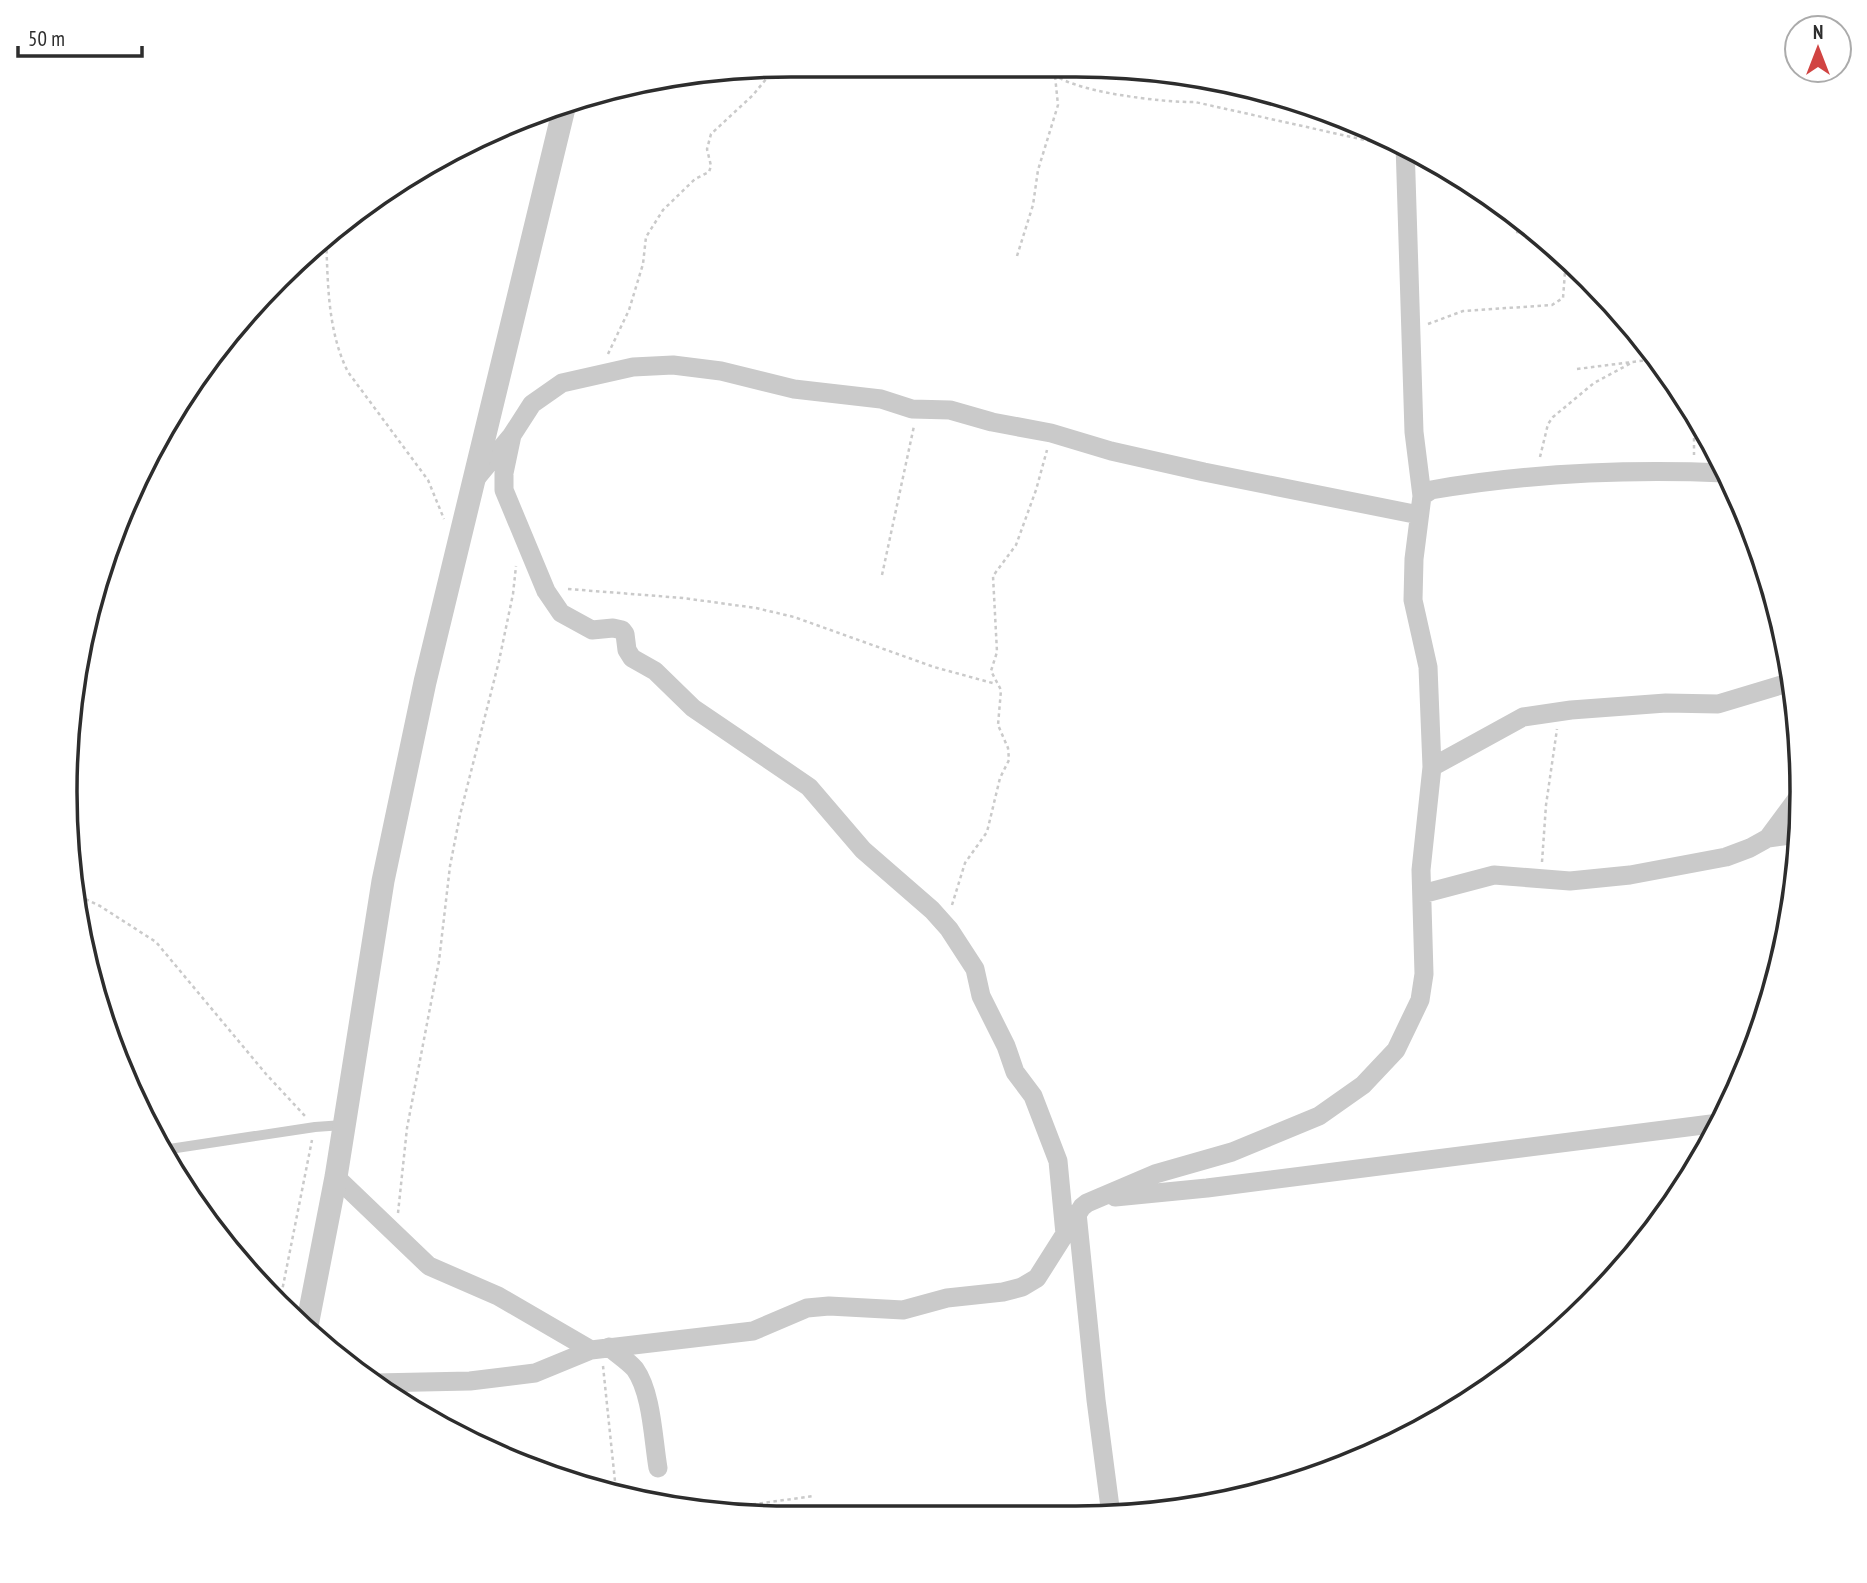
<svg xmlns="http://www.w3.org/2000/svg" width="1867" height="1583" viewBox="0 0 1867 1583" font-family="'PT Sans Narrow',sans-serif">
	<rect width="100%" height="100%" fill="#fff"/>
	<g fill="none" stroke-linecap="round" stroke-linejoin="round">
		<path stroke="#cacaca" stroke-width="2.5" stroke-dasharray="3.5 3.5" stroke-linecap="butt" d="M1049,69C1062,92 1169,103 1195,102L1387,145
			M1516,232L1535,233
			M326,236C328,282 327,330 348,372L428,480L444,519
			M1017,256L1033,205L1038,170L1058,105L1055,76
			M1428,324L1463,311L1552,305L1563,298L1565,272L1571,262
			M608,354L629,310L643,264L646,237L663,210L695,179L709,172L711,166L707,149L711,134L753,95L776,67
			M1577,369L1656,359
			M1692,410L1694,431V455
			M1540,457L1548,424L1553,417L1594,383L1633,362
			M882,575L914,426
			M568,589L683,598L756,608L794,617L934,667L996,684
			M1542,862L1546,805L1557,729
			M73,893L100,906L156,942L266,1074L305,1116
			M952,905L965,863L987,832L1000,778L1009,760L1008,748L998,725L1001,690L991,671L997,652L993,576L1016,545L1036,490L1047,450
			M398,1213L407,1128L439,961L450,866L460,815L499,661L513,594L516,566
			M280,1301L312,1140
			M603,1366L616,1491
			M711,1510L814,1496"/>
		<path stroke="#cacaca" stroke-width="10" d="M163,1150L315,1127L343,1125"/>
		<path stroke="#cacaca" stroke-width="19" d="M512,435L504,473V490L546,591L561,613L592,630L613,628L622,630L625,634L627,650L632,658L655,671L693,708L809,787L863,850L932,910L949,929L975,969L981,996L1006,1046L1015,1072L1033,1096L1058,1161L1065,1234
			M474,481L512,435L532,404L562,383L633,367L673,365L721,371L794,389L881,399L912,409L950,410L992,422L1051,433L1111,451L1204,472L1419,515
			M1422,496L1431,490C1528,473 1627,469 1725,473
			M1432,767L1523,717L1571,710L1666,703L1718,704L1791,682
			M1768,838L1798,834
			M1422,894L1494,875L1570,881L1630,875L1726,857L1750,848L1768,838L1802,792
			M336,1177L429,1266L498,1296L591,1350
			M1115,1197L1207,1188L1719,1123
			M1077,1213L1096,1400L1111,1515
			M609,1347C617,1354 628,1361 635,1369C652,1393 653,1439 658,1468
			M375,1383L470,1381L535,1373L591,1350L753,1331L807,1308L829,1306L903,1310L947,1298L1003,1292L1022,1287L1037,1278L1082,1207L1087,1203L1155,1174L1232,1152L1319,1116L1363,1085L1396,1050L1420,1000L1424,974L1421,870L1432,767L1428,667L1413,600L1414,559L1422,496L1414,432L1405,144"/>
		<path stroke="#cacaca" stroke-width="23" d="M306,1331L336,1177L383,881L425,682L565,104"/>
	</g>
	<path d="M0 0H1867V1583H0ZM791 77H1076A714 714 0 0 1 1790 791V792A714 714 0 0 1 1076 1506H791A714 714 0 0 1 77 792V791A714 714 0 0 1 791 77Z" fill="#fff" fill-rule="evenodd"/>
	<path fill="none" stroke="#2d2d2d" stroke-width="3.5" d="M791 77H1076A714 714 0 0 1 1790 791V792A714 714 0 0 1 1076 1506H791A714 714 0 0 1 77 792V791A714 714 0 0 1 791 77Z"/>
	<g transform="translate(1818 49)"><circle r="33" fill="#ffffff" stroke="#ababab" stroke-width="2"/>
	<path d="M0-5L12 26L0 18L-12 26Z" fill="#d14442"/>
	<text y="-10" font-size="19" font-weight="bold" text-anchor="middle" fill="#2d2d2d">N</text>
	</g>
	<path d="M18 46v10h124v-10" fill="none" stroke="#2d2d2d" stroke-width="3.5"/>
	<text x="28" y="46" font-size="21" fill="#2d2d2d" stroke="#ffffff" stroke-width="5" paint-order="stroke">50 m</text>
</svg>
